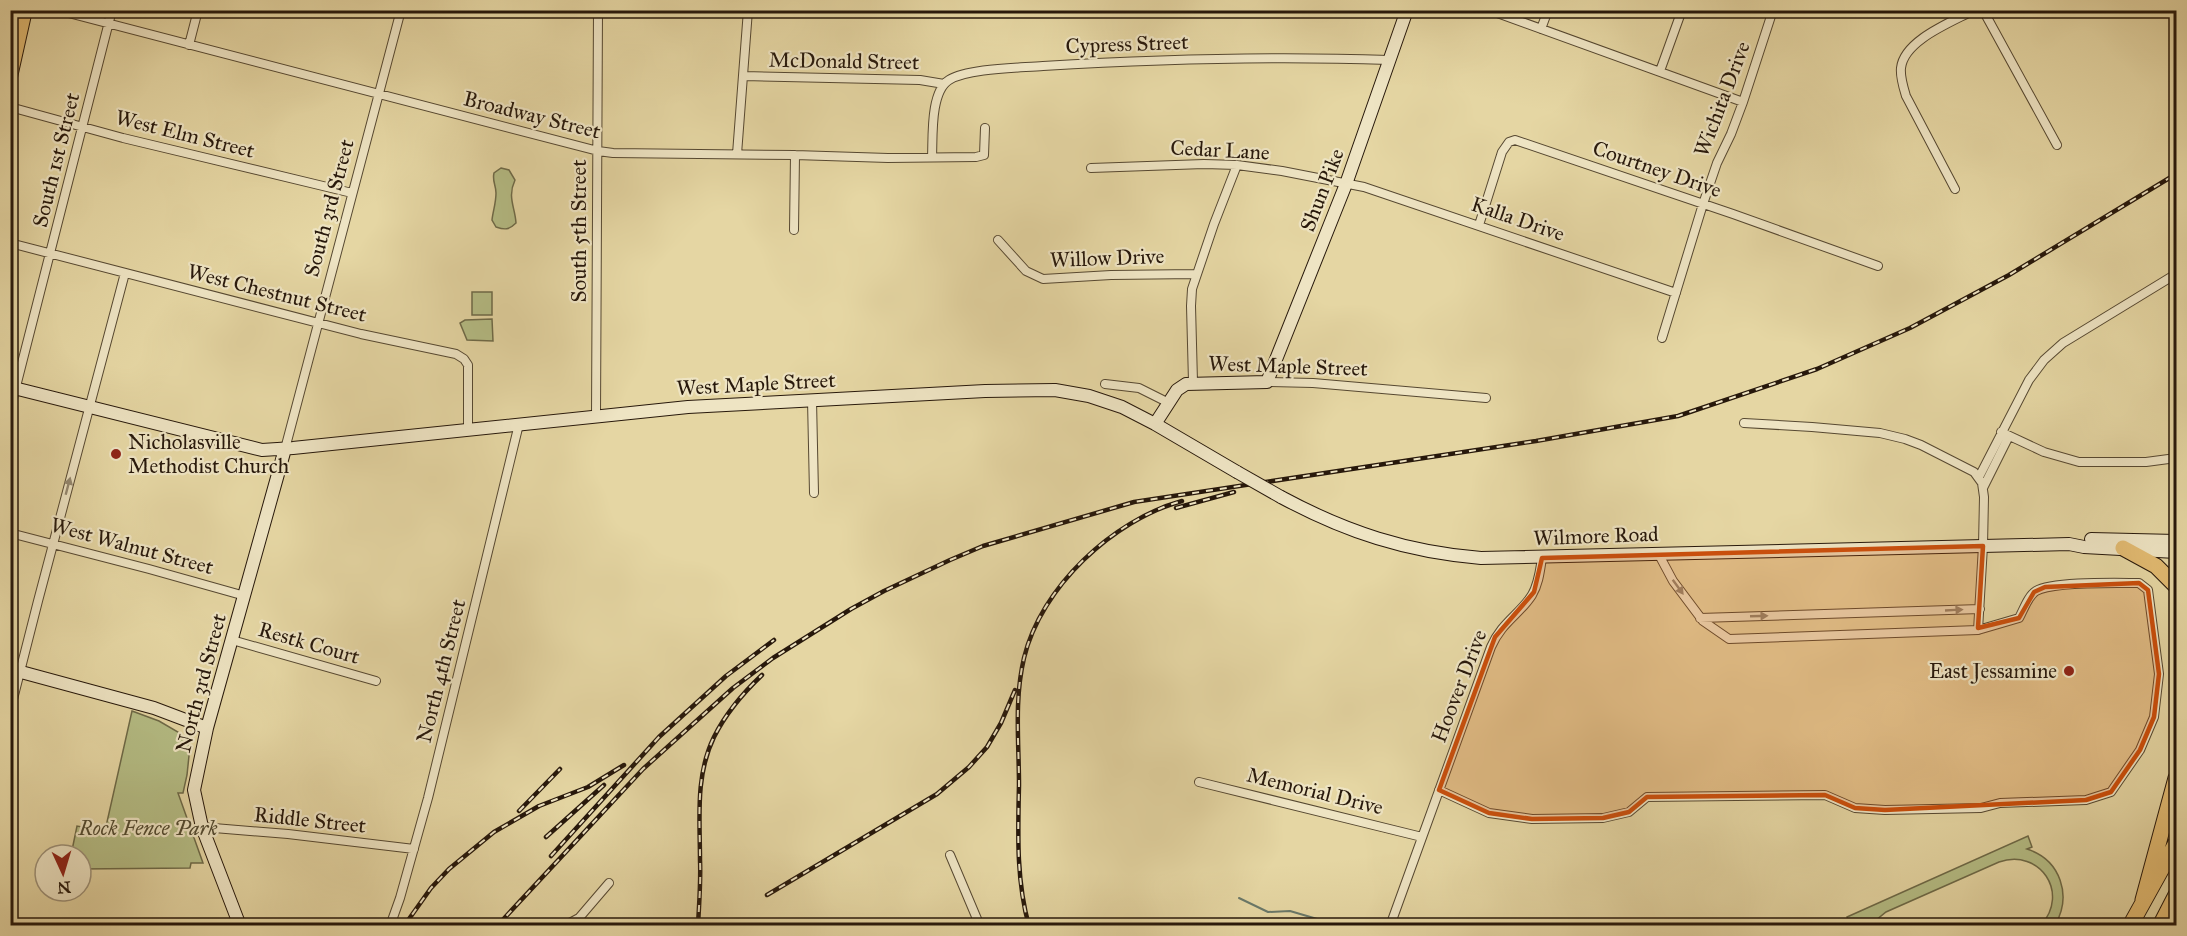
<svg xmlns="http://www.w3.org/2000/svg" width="2187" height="936" viewBox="0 0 2187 936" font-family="'IM FELL Great Primer',serif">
	<rect width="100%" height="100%" fill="#e5d6a3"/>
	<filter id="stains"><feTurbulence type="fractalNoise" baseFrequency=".00333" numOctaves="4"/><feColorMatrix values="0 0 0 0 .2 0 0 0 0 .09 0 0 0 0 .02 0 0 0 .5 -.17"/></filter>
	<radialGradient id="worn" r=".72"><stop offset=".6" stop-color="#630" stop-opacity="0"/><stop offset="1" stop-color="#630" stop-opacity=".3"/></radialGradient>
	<path fill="#b5bd85" stroke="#6e6a48" stroke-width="1.5" d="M501,168L509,170L515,180C507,197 515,207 516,223C509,230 505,230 496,227L492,220C493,211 496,203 496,193C496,185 492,181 494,173Z
		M472,292H492V315H472Z
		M492,319L493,341L467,340L460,323L465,320Z
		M132,711L159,721L178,732L190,746L187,775L183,793H178L203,863H191L190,868L81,869V855H71L77,826L105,831Z
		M2028,836L2032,847L2027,849C2061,860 2072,896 2055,925H2041C2070,893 2040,848 1999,862L1886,912L1870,925H1849L1847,917Z"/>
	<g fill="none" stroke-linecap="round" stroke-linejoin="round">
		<path stroke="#6a796a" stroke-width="2" d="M1239,898L1268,912L1290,911L1341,926"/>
		<g stroke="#564831" stroke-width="10">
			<path id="street" d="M57,10L598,151L613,153L795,155L888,158L976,157L984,155L985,128
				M542,10H543
				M1489,10L1743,102
				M1983,10L2057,145
				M1541,29L1548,10
				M189,45L198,10
				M1660,71L1682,10
				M744,76L920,80L944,84
				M10,107L123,138L352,193
				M737,154L748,10
				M932,157C933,137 930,92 949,80C968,68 1020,68 1043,66C1158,59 1274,56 1389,60
				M1091,168L1204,164L1237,165L1282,171L1364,187L1676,293
				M1955,189L1906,96C1903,86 1900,77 1901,68C1904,40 1952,22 1974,10
				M1479,225L1502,152L1509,142L1515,140L1733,214L1878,266
				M794,230L795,155
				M998,240L1026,271L1043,279L1111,275L1196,274
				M10,243L361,334L456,354L464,359L468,365V429
				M1662,338L1703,204L1717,163L1731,134L1743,102L1773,10
				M1193,382L1191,306L1192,289L1214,224L1237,165
				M1267,382L1313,383L1486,398
				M1105,384L1139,388L1169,403
				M812,400L814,493
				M10,410L112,10
				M596,416L598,10
				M2001,432L2044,452L2079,462H2146L2176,458
				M285,449L401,10
				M1979,477L2029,380L2044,360L2063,343L2176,274
				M1983,488L2009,436
				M10,533L149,569L245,596
				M1658,553L1673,581L1703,621L1729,639L1978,630
				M1700,618L1980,609
				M232,640L376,681
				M10,711L38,601L125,273
				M1199,782L1422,837
				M1439,790L1489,813L1532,819L1603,818L1629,812L1647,797L1825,795L1855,808L1885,810L1981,808L2000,803L2086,800L2111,792L2140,750L2154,717L2159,674L2148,590L2139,583C2118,583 2052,581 2036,591C2028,596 2024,609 2019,618L1978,630L1983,546L1984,497L1982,483L1974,472L1921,445L1905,439L1880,433L1812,427L1744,423
				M202,827L288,834L414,849
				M950,855L980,926
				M390,926L400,898L428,798L519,424
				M564,926L579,918L609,883
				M1390,926L1491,647C1501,623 1520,614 1532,595C1539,583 1540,570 1542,558"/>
		</g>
		<g stroke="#27180b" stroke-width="14">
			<path id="secondary" d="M10,387L262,450L293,448L688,407L985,391L1055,390L1089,396L1122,407L1155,424L1237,472
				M1155,424L1177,390L1186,384L1267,382L1346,184L1407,10
				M1281,497C1346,532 1407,552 1481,558L2069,544L2084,547L2176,552
				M2091,539L2176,541
				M10,669L154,708L207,728
				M240,926L202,827L194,790L207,728L285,449"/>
		</g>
		<g stroke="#27180b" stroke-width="16">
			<path id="primary" d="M10,77L25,10"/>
		</g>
		<g stroke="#27180b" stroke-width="17">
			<path id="highway" d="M2123,548L2156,566L2176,586
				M2143,900L2176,778
				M2130,926L2176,843
				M2160,926L2176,895"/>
		</g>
		<use href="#street" stroke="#eee4c3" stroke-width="8"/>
		<use href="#secondary" stroke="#eee4c3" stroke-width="12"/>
		<use href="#primary" stroke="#e2bb72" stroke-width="14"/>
		<use href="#highway" stroke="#e2bb72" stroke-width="15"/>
		<g stroke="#27180b" stroke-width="4.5">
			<path id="rail" d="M1176,508L1234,492
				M519,811L560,769
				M546,837L604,785
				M551,856L659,737L726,676L774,640
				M767,895L937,794L969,767L987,747L1001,723L1015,690
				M404,926L431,888L449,869L494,832L539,806L588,787L624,765
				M497,926L643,769L733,688L773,658L851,609L884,591L950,560L983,546L1134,502L1536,441L1678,416L1817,369L1910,328L2009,275L2176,174
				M698,926C699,904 701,882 700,860C700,819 695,776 714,737C726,713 743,693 762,675
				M1029,926C1016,880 1018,832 1019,785C1019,743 1014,700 1024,658C1041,587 1113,520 1182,501"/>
		</g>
		<use href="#rail" stroke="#eee4c3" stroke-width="2" stroke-dasharray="7" stroke-linecap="butt"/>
		<g stroke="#27180b" stroke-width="14" stroke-linecap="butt">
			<path id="secondary-bridge" d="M1237,472L1281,497"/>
		</g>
		<use href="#secondary-bridge" stroke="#eee4c3" stroke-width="12"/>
	</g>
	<defs><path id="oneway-solid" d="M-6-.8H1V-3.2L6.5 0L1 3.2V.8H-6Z" transform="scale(1.5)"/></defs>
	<g fill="#948870">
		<use href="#oneway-solid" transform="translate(68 486) rotate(-75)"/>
		<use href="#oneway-solid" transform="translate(1678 587) rotate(54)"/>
		<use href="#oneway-solid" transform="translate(1954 610) rotate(-3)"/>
		<use href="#oneway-solid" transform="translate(1759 616) rotate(-2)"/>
	</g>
	<path fill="#cb4f0c" fill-opacity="0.2" stroke="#cb4f0c" stroke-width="4.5" stroke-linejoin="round" d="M1983,546L1978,628L2019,618L2034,592L2045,587L2139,583L2148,590L2159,674L2154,717L2140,750L2111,792L2086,800L1885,810L1855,808L1825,795L1647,797L1629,812L1603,818L1532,819L1489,813L1439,790L1495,637L1534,592L1542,558Z"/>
	<g fill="#8f2418" stroke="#eee4c3" stroke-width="2">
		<circle cx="116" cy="454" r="6"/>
		<circle cx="2069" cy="671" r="6"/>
	</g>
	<g text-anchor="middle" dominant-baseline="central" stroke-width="4.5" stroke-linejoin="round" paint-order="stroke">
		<g font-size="21" fill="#27180b" stroke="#eee4c3">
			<text transform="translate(1127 44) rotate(-2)">Cypress Street</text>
			<text transform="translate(844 61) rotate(1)">McDonald Street</text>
			<text transform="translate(1722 99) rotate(-69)">Wichita Drive</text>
			<text transform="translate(532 115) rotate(14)">Broadway Street</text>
			<text transform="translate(185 134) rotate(14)">West Elm Street</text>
			<text transform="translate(1220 150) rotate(3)">Cedar Lane</text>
			<text transform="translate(56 160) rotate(-76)">South 1st Street</text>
			<text transform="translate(1657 169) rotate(19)">Courtney Drive</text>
			<text transform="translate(1322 190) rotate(-69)">Shun Pike</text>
			<text transform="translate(329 208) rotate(-75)">South 3rd Street</text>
			<text transform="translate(1518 219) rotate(19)">Kalla Drive</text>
			<text transform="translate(579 231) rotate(-90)">South 5th Street</text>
			<text transform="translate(1107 258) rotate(-2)">Willow Drive</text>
			<text transform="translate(277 293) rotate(14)">West Chestnut Street</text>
			<text transform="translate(1288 366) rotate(2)">West Maple Street</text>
			<text transform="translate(756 384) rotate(-3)">West Maple Street</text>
			<text transform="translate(1596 536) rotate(-2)">Wilmore Road</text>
			<text transform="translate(132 546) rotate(15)">West Walnut Street</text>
			<text transform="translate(309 643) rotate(16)">Restk Court</text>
			<text transform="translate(441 671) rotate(-76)">North 4th Street</text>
			<text transform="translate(201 683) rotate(-75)">North 3rd Street</text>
			<text transform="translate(1459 686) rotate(-69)">Hoover Drive</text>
			<text transform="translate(1315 791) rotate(14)">Memorial Drive</text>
			<text transform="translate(310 820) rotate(6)">Riddle Street</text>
		</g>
		<g font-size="21" fill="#27180b" stroke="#eee4c3" text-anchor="start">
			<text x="128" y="442">Nicholasville<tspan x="128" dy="24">Methodist Church</tspan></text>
			<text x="2057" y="671" text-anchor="end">East Jessamine</text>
		</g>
		<g font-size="21" font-style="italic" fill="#524a30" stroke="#eee4c3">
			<text x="148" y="828">Rock Fence Park</text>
		</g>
	</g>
	<rect width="2187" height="936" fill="none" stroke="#e5d6a3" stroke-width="36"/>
	<rect x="12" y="12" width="2163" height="912" fill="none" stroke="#27180b" stroke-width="3"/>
	<rect x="18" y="18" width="2151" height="900" fill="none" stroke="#27180b" stroke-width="1.5"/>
	<g transform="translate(63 873) rotate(176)"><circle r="28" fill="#eee4c3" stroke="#9e9279" stroke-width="1.5"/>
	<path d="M0-4.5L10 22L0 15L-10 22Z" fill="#8f2418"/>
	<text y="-9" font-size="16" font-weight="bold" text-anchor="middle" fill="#27180b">N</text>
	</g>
	<rect width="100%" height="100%" filter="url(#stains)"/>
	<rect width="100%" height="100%" fill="url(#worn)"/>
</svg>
